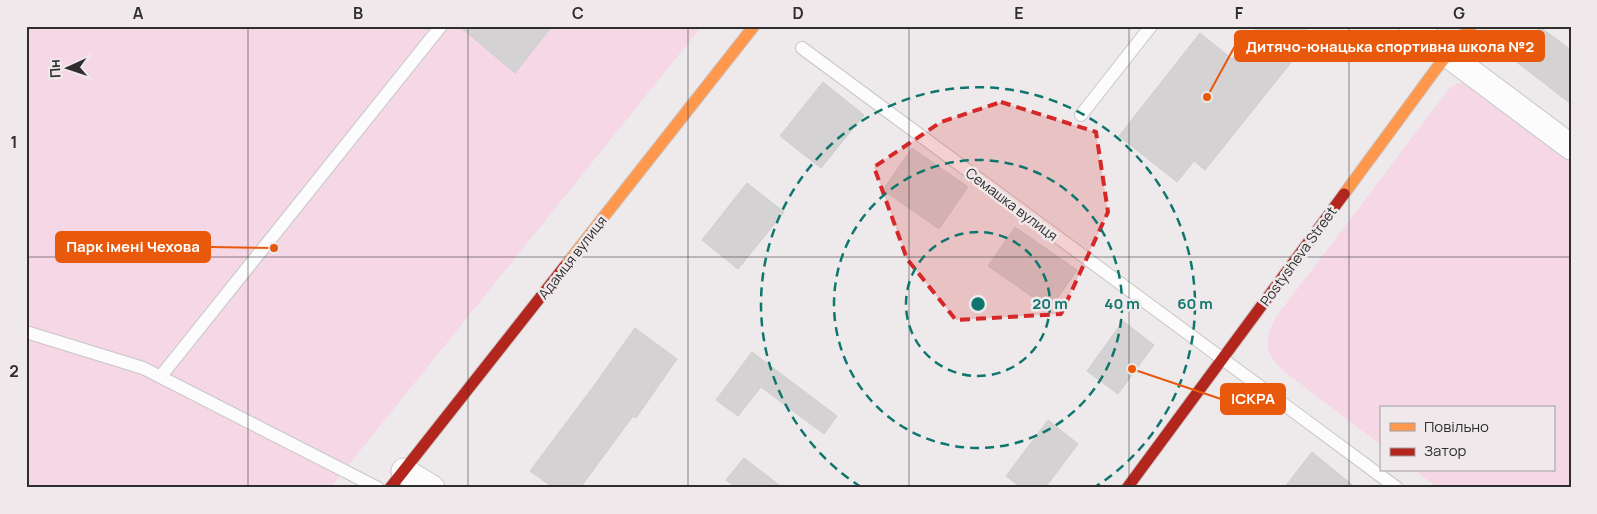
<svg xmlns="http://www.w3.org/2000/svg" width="1597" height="514" viewBox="0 0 1597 514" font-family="Manrope,sans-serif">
	<rect width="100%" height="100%" fill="#eeeaec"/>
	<path fill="#f6d7e5" d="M26,26H702L330,488H26Z
		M1464,82L1471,85L1571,157V488H1438L1415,470H1553V408H1381V445L1281,369C1264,351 1264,339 1276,317L1449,89L1456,84Z"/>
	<path fill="#d4d2d3" stroke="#cfcdce" d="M459,26H552L515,73Z
		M1258,26H1302L1313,35L1205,170L1194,161L1177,182L1119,136L1200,33L1232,59Z
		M1540,27L1571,50V104L1514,60Z
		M823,82L864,115L821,168L780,136Z
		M912,148L968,187L939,229L883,190Z
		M747,183L784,212L738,269L702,240Z
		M1015,227L1077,270L1050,309L988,266Z
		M1123,321L1154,345L1118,394L1087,371Z
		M635,328L677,359L636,418L633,416L580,488H554L530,471L593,387Z
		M752,352L837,416L824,434L761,387L738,416L716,400Z
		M1048,420L1078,444L1045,488H1022L1006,476Z
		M1312,452L1356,488H1284Z
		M744,458L783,488H737L726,480Z"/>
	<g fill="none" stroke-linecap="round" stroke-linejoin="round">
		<g stroke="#c8c6c7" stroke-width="14">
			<path id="lane" d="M802,48L1397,488
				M1081,115L1151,26
				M26,332L143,368L378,488
				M161,376L441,26"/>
		</g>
		<g stroke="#c8c6c7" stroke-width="27">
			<path id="street" d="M1412,26L1448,55L1571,147
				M404,471L432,488"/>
		</g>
		<g stroke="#c8c6c7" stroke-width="13">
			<path id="slow" d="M1344,194L1436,69L1471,26
				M565,266L754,26"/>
		</g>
		<g stroke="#c8c6c7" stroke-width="13">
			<path id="jam" d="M390,488L565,266
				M1127,488L1344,194"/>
		</g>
		<use href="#lane" stroke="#fcfcfc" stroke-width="12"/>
		<use href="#street" stroke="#fcfcfc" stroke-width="25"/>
		<use href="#slow" stroke="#ff974d" stroke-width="11"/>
		<use href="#jam" stroke="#b3261e" stroke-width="11"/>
	</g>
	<path fill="#d62828" fill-opacity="0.2" stroke="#d62828" stroke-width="4" stroke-dasharray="10 6" stroke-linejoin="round" d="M1001,102L1096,132L1108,212L1061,314L956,320L907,259L874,167L941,122Z"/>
	<path fill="none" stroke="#2f2d2e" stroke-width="1" stroke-opacity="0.55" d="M248,26V488M468,26V488M688,26V488M909,26V488M1129,26V488M1349,26V488M26,257H1571"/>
	<g fill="none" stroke="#0f766e" stroke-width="2.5" stroke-dasharray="9 6">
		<circle cx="978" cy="304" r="72"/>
		<circle cx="978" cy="304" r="144"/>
		<path d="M861 487A217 217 0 1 1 1095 487"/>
	</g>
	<g text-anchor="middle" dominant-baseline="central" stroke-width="5" stroke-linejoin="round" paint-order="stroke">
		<g font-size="14" fill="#2f2d2e" stroke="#efe9eb">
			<text transform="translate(1012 204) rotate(37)">Семашка вулиця</text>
			<text transform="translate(1298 256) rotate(-54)">Postysheva Street</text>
			<text transform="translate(572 257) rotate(-52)">Адамця вулиця</text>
		</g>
	</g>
	<circle cx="978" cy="304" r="8" fill="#0f766e" stroke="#efe9eb" stroke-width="2.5"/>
	<g font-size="15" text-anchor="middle" font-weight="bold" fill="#0f766e" stroke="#efe9eb" stroke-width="5" stroke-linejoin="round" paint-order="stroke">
		<text x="1050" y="309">20 m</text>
		<text x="1122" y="309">40 m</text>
		<text x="1195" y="309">60 m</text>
	</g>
	<path fill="none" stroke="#e8590c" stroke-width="2" d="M1207 97L1235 46M274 248L210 247M1132 369L1221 399"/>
	<g fill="#e8590c" stroke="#efe9eb" stroke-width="2">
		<circle cx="1207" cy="97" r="5"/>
		<circle cx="274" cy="248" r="5"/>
		<circle cx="1132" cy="369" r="5"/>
	</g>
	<g fill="#e8590c" stroke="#e8590c" stroke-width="2">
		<rect x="1235" y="31" width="309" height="30" rx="5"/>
		<rect x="56" y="232" width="154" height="30" rx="5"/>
		<rect x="1221" y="384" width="64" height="30" rx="5"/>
	</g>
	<g font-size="15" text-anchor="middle" font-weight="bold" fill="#fff">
		<text x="1390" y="52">Дитячо-юнацька спортивна школа №2</text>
		<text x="133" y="252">Парк імені Чехова</text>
		<text x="1253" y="404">ІСКРА</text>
	</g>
	<rect width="1597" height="514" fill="none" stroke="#efe9eb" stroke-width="55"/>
	<rect x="1380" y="406" width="175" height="65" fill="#efe9eb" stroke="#a29e9f"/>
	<rect x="1390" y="423" width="25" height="8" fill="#ff974d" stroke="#a29e9f"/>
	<text x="1424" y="432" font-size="15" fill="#2f2d2e">Повільно</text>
	<rect x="1390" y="448" width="25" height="8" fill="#b3261e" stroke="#a29e9f"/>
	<text x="1424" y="456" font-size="15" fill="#2f2d2e">Затор</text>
	<g transform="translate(68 68) rotate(267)" stroke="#efe9eb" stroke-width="4" paint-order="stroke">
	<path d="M0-4L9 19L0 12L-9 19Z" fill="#2f2d2e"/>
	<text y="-8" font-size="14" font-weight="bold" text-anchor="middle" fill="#2f2d2e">Пн</text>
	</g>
	<rect x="28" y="28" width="1542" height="458" fill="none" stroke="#2f2d2e" stroke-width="2"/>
	<g font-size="16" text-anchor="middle" font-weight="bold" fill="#2f2d2e">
		<text x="138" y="19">A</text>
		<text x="358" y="19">B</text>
		<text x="578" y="19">C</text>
		<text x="798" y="19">D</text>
		<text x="1019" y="19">E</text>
		<text x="1239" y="19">F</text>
		<text x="1459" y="19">G</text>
		<text x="14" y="148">1</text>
		<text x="14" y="377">2</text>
	</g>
</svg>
